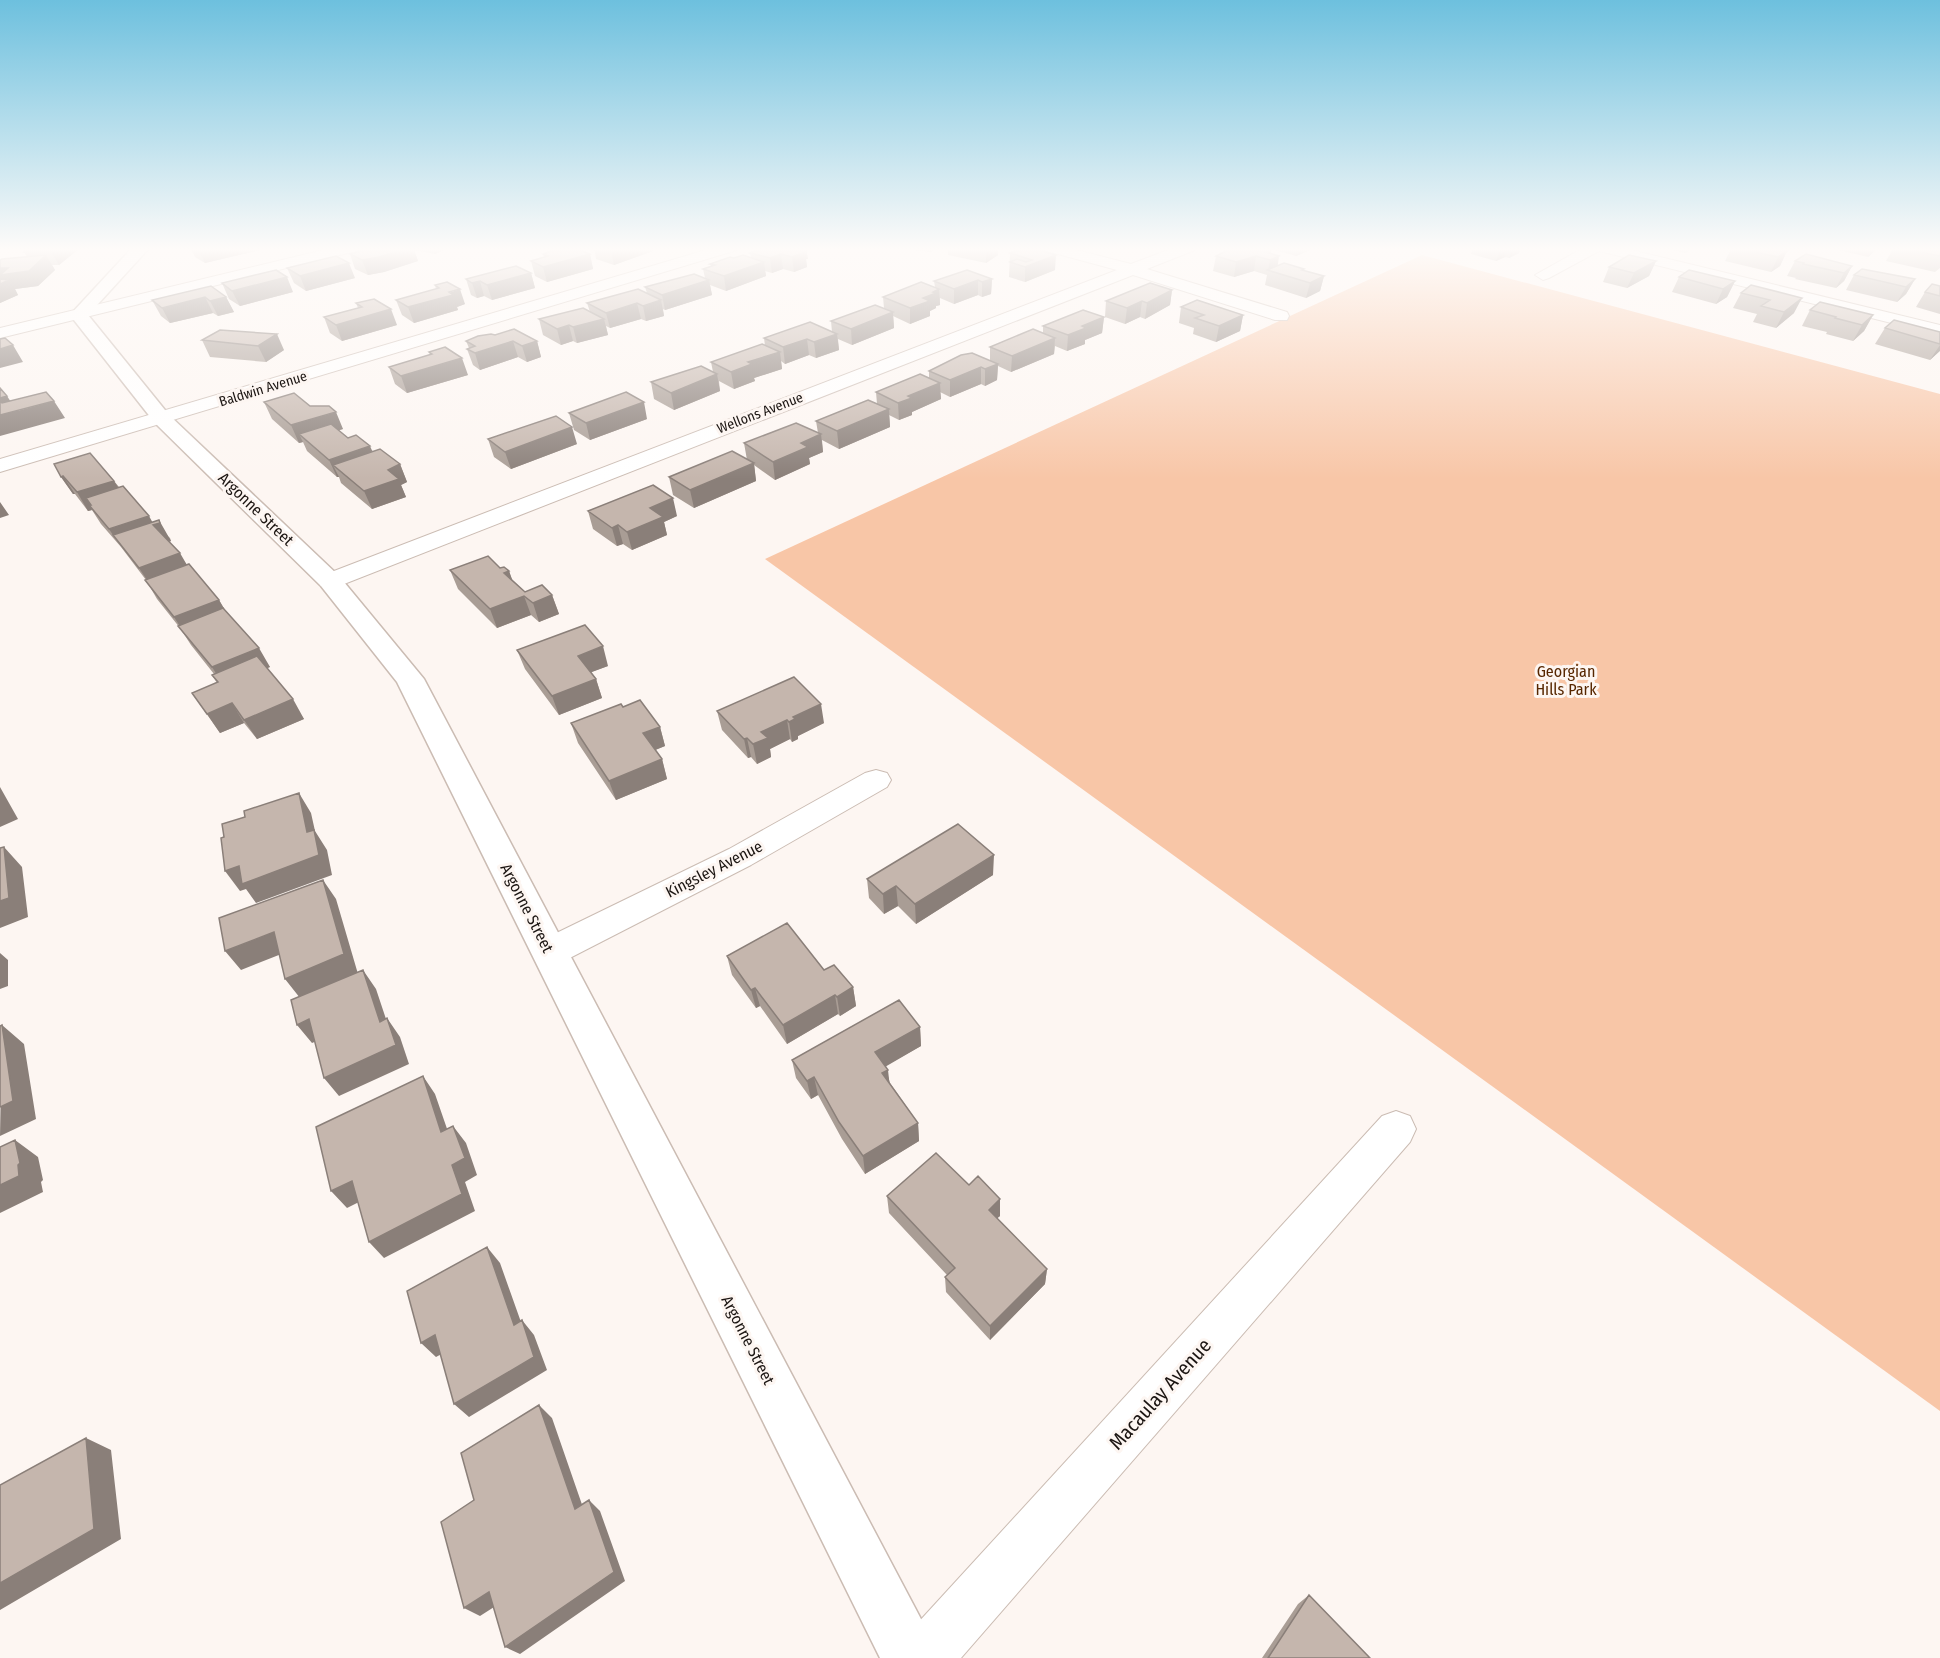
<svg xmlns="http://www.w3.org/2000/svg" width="1940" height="1658" viewBox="0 0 1940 1658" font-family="'Fira Sans Condensed',sans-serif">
	<rect width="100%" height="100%" fill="#fdf6f2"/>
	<path fill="#f8c6a7" d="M1422,255L1940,394V1411L765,559Z"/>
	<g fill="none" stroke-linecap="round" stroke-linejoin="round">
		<g stroke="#cbbcb3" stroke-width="2">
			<path id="minor" d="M336,247H362L360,250L0,338V328Z
				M716,247H739L737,250L0,472V459Z
				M1041,247H1065L1131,264L1176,247H1197L1195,250L1147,269L1287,312L1289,316L1287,320H1275L1133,275L339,586L330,588L321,586L318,581L321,576L1117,270L1043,250Z
				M1585,247H1619L1940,325V335L1599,251L1549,278L1543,280L1535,275Z
				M876,770L887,773L891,780L887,787L751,865L562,962L550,966L538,962L532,952L538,942L729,849L865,773Z
				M1396,1111L1410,1116L1416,1129L1410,1142L961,1658H896L904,1638L1382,1116Z"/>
		</g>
		<g stroke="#cbbcb3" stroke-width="3">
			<path id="tertiary" d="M133,247H150L88,315L169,415L339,576L424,679L931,1638L940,1658H880L397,682L321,586L155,423L70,315Z"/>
		</g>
		<use href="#minor" fill="#fff" fill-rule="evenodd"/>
		<use href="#tertiary" fill="#fff" fill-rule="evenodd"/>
	</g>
	<path fill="#a99d95" d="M190,247H258L260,250L205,263L195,257Z
		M376,247H450L435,254L414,250L418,261L384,272L368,275L355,269L350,254Z
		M594,247H652L653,251L614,265L596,259Z
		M766,247L808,259H806L807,267L794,272L783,269L772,273L765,271L766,276L726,291L710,285L712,295L665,310L663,309L664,316L646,321L641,319L610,328L606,326L608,335L577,343L573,341L561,345L543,335L539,319L590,312L587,303L647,293L645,287L705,278L703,269L711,266L710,264L734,258L751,257L750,253Z
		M890,247H937L931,252Z
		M948,247H998V255L986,263L948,255Z
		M1027,247L1055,270L1025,282L1009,277L1010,253Z
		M1234,247H1331L1323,250L1315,248L1296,256L1271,249L1270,253L1277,266L1304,269V271L1324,276L1320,291L1306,298L1265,285L1267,275L1254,271L1234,277L1213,271L1216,256L1223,252L1224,251Z
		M1473,247H1521L1519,253L1509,258L1505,257L1496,261L1471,254Z
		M1660,247H1695L1685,253Z
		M1732,247L1787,251L1780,266L1771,272L1725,261Z
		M1825,247H1878L1876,250L1868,257Z
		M1894,247H1940V268L1935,272L1886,261Z
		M80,248L59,265H52L55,270L38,286L15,289L18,295L0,303V260L27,257L24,252Z
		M583,248L584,252L590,254L593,269L547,282L535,276L531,261L544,257L543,254Z
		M1656,261L1649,276L1627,288L1603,282L1609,267Z
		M1795,261L1852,266L1844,281L1836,288L1795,279L1796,278L1787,276Z
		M287,268L355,278L306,291L294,283Z
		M531,273L535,288L492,300L484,296L477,298L471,295L466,279Z
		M1854,275L1915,279L1906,294L1897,302L1846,290Z
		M1679,277L1735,281L1727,297L1716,304L1672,292Z
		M992,279L991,294L982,297L978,295L954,304L940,298V305L936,306V308L930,311V316L910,324L893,316L894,328L852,345L838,339L839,350L816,358L809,355L785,364L781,361L782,369L754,378L755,381L734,389L719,381L720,391L674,410L654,399L651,382L713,372L711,362L765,346L764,338L832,332L831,321L884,308L883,297L935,287L934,281Z
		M222,283L293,292L240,306L229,299Z
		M435,285L465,304L457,307L458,310L414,323L402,315L396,300L436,289Z
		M1751,285L1794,313L1776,328L1753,322L1757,314L1733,308L1741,293Z
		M1940,286V314L1916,307L1925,292Z
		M1172,290L1170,305L1145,319L1140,317L1125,324L1105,317L1106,301Z
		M226,297L234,312L218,316L213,313L170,323L161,316L152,300Z
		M356,303L397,325L342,341L330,333L324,317L358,308Z
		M1181,307L1243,315L1240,331L1216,342L1193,334L1194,328L1179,323Z
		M1810,310L1873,315L1864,331L1853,341L1826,334L1827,332L1802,326Z
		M1104,317L1102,333L1085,340V344L1067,351L1055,346L1054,354L1011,372L998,366L997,380L985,386L981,384L950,397L940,392L941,399L912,412V415L899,420L889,415L890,427L839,449L822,440L823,452L809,458L810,464L775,480L754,465L756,481L694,508L673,495L669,477L747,460L744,443L818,433L816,421L877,404L876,392L929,378V371L990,360V347L1043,333V326Z
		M1885,328L1940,332V350L1930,360L1875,344Z
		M220,330L284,350L266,362L210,357L202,340Z
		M495,335L537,341L541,357L527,362L518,357L480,370L473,365L467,349L469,348L466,341Z
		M429,352L468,375L407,393L395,384L389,367L430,355Z
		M264,402L310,406L343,429L339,430L348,438L373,451L400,464L407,482L401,485L406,497L372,509L341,483L339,477H337L307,451L303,442L299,443L272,419Z
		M569,413L647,419L590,440L574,430Z
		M488,439L577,444L511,469L494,457Z
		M61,477L114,481L119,487L152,522L170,538L171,541L169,542L187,565L219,600L225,610L270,667L267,668L304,719L257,739L244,723L220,733L192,693L217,683L212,675L214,674L191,645L180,628L157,599L146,580L121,547L101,524L92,510L88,511L75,494H73Z
		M588,511L677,516L664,522L667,535L632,550L623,544L617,546L593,529Z
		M500,568L509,571L512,580L525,592L552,595L559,614L539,622L531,615L497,628L458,589L450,570Z
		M517,650L608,666L591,672L596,679L602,698L559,715L525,669Z
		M623,707L660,727L665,746L655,750L662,759L667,779L616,800L578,743L571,723Z
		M717,711L824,723L798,736V739L792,742L790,739L770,749L771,757L757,764L751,757L748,758L722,730Z
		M993,875L916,924L898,906L884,914L869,898L867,879Z
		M727,956L824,970L853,987L856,1006L840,1016L838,1014L787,1044L760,1006L756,1008L732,975Z
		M920,1027L921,1046L885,1066L890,1083L918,1123L919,1141L865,1174L842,1139L818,1095L811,1099L796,1078L792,1060Z
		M969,1185L1000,1199V1216L997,1218L1047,1269L1045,1284L990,1340L946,1292L945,1277L947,1275L889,1213L887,1196Z
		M1309,1595L1370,1658H1262L1298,1604Z"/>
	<path fill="#8a7f79" d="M55,247H80V248L59,265L50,250Z
		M205,247H258L260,250L205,263L198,249Z
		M411,247H413L418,261L384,272L368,275L362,260Z
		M432,247H450L435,254Z
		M620,247H652L653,251L614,265L611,250Z
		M799,247H806L808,259H806L807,267L794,272L792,257L794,249Z
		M931,247H937L931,252Z
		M987,247H998V255L986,263V248Z
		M1272,247L1269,260L1262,251Z
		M1298,247H1315V248L1296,256Z
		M1324,247H1331L1323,250Z
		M1501,247H1508L1505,257L1496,261Z
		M1513,247H1521L1519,253L1509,258Z
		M1688,247H1695L1685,253Z
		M1874,247H1878L1876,250L1868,257Z
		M583,248L585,256L590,254L593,269L547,282L543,267L578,249Z
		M1787,251L1780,266L1771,272L1778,257Z
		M781,254L783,269L772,273L770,258Z
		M46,255L55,270L38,286L15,289L18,295L0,303V268Z
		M1056,255L1055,270L1025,282V267Z
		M1256,256L1254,271L1234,277L1236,262Z
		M1279,256L1277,271H1268L1270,260Z
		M1656,261L1649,276L1627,288L1634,273Z
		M764,262L766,276L726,291L724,276Z
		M349,263L355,278L306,291L300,276Z
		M1852,266L1844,281L1836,288L1844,273Z
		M531,273L535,288L492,300L487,285Z
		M1324,276L1320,291L1306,298L1310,283Z
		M287,277L293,292L240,306L232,291Z
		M992,279L991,294L982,297V282Z
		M1915,279L1906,294L1897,302L1906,287Z
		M709,280L712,295L665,310L662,295Z
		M978,280V295L954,304V289Z
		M480,281L484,296L477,298L472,283Z
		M1735,281L1727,297L1716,304L1723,289Z
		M460,289L465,304L457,307L458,310L414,323L408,307Z
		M939,289L940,305L936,306V308L930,311V316L910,324V308L923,298L933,292Z
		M1172,290L1170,305L1145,319L1147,303Z
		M205,297L213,313L170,323L162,308Z
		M226,297L234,312L218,316L210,301Z
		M1802,298L1794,313L1776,328L1784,312Z
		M661,300L664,316L646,321L643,306Z
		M1142,301L1140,317L1125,324L1127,308Z
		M637,303L641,319L610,328L606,313Z
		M391,309L397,325L342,341L336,325Z
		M893,312L894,328L852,345L851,329Z
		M1243,315L1240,331L1216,342L1219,326Z
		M1873,315L1864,331L1853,341L1862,325Z
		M1104,317L1102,333L1085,340V344L1067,351L1068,335L1082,326Z
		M604,319L608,335L577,343L573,327Z
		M569,325L573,341L561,345L557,329Z
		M277,334L284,350L266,362L258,346Z
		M837,334L839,350L816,358L814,342Z
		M1055,338L1054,354L1011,372L1012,356Z
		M807,339L809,355L785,364L783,347Z
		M513,341L518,357L480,370L475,353Z
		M537,341L541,357L527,362L522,346Z
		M13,345L23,362L0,368V349Z
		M1940,345V351L1930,360Z
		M780,352L782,369L754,378L755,381L734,389L731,372L748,362Z
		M462,358L468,375L407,393L401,376Z
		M998,364L997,380L985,386V369Z
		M981,367V384L950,397V380Z
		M717,374L720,391L674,410L671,393Z
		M940,383L941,399L912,412V415L899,420L898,403L908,396Z
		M7,396L17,411L54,401L65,418L0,436V398Z
		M644,402L647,419L590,440L586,423Z
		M889,409L890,427L839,449L837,431Z
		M336,412L343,429L306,440L299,434L303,442L299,443L291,425Z
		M572,427L577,444L511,469L505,452Z
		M821,434L823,452L809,458L810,464L775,480L773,462L801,443Z
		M370,446L378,464L333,465L339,477H337L329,460Z
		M754,463L756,481L694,508L690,490Z
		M400,464L407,482L401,485L406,497L372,509L364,491L388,470Z
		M63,476L75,494H73L61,477Z
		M114,481L126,499L86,498L93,509L89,505L92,510L88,511L77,492Z
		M673,498L677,516L664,522L667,535L632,550L627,532L650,508Z
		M0,502L9,515L0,518Z
		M149,516L154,525L159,520L171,541L165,543L113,535L121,547L109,529Z
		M618,525L623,544L617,546L612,528Z
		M180,553L191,572L151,586L139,568Z
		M509,571L516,590L504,573Z
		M552,595L559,614L539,622L533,603Z
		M524,596L531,615L497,628L490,609Z
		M219,600L230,619L183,631L174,617Z
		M603,646L608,666L584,675L578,656Z
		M259,648L270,667L224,686L212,667Z
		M596,679L602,698L559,715L552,696Z
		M293,699L304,719L257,739L244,720Z
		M232,703L244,723L220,733L207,714Z
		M821,704L824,723L798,736V739L792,742L789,722L793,717Z
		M787,720L790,739L770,749L771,757L757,764L753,744L761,732Z
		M660,727L665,746L648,753L643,733Z
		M747,738L751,757L748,758L744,739Z
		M662,759L667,779L616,800L609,781Z
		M0,787L18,819L0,827Z
		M299,793L311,813L315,831L327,850L332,875L256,903L246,889L240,891L225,871L307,832Z
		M4,847L22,867L28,917L0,928V901Z
		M994,855L993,875L916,924L915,904Z
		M323,880L336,899L358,974L300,998L285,979Z
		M896,886L898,906L884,914L883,894Z
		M274,932L289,951L241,970L225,951Z
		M0,953L8,960V986L0,989Z
		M363,970L376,989L393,1040L380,1022Z
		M853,987L856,1006L840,1016L837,997Z
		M755,988L760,1006L756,1008L751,990Z
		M835,995L838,1014L787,1044L783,1025Z
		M387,1018L400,1037L409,1064L339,1096L324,1078Z
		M309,1019L324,1038L312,1043L297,1025Z
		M2,1025L24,1044L36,1119L0,1136Z
		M920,1027L921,1046L878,1071L875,1052Z
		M888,1070L890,1088L882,1073Z
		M423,1076L435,1094L454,1149L441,1132Z
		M814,1077L818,1095L811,1099L807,1081Z
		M918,1123L919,1141L865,1174L863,1156Z
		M453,1126L466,1143L477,1175L465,1182L475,1211L384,1258L369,1242L452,1165Z
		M15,1140L38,1157L43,1180L41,1182L43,1192L0,1213V1185Z
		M352,1181L367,1198L347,1208L331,1191Z
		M1000,1199V1216L988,1226L989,1210Z
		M487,1247L500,1263L527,1339L514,1325Z
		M1047,1269L1045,1284L990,1340V1326Z
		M522,1320L534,1335L547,1370L469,1417L454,1404Z
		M435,1335L449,1350L436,1357L421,1343Z
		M539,1405L552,1418L587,1519L575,1509Z
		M86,1438L111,1450L121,1539L0,1610V1583Z
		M589,1500L600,1511L625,1581L520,1654L505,1647Z
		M489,1592L505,1600L480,1616L464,1608Z"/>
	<path fill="#c5b6ad" stroke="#8a7f79" stroke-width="1.5" d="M30,247H55L50,250L24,252Z
		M376,247H411L379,257L362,260L350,254Z
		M563,247H581L583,248L578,249L590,254L543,267L531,261L548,256L543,254Z
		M600,247H620L611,250Z
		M766,247H799L794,249L805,252L792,257L781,254L770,258L750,253Z
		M1027,247H1031L1056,255L1025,267L1010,262L1017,259L1026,262L1032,260L1010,253Z
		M1234,247H1272L1262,251L1279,256L1270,260L1256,256L1236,262L1216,256L1226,251H1224Z
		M1733,247H1772L1787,251L1778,257Z
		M1897,247H1940V256Z
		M1806,254L1852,266L1844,273L1803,264L1804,263L1795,261Z
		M46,255L29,271L0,275L8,268H0V260L2,259Z
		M743,255L764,262L724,276L703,269L715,265L710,264L730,257L734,258Z
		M1629,255L1656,261L1634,273L1609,267Z
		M336,256L349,263L300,276L287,268Z
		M1284,263L1304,269L1302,270L1324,276L1310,283L1267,270Z
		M516,266L531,273L487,285L480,281L472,283L466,279Z
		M1862,269L1915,279L1906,287L1854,275Z
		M276,270L287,277L232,291L222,283Z
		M967,270L992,279L982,282L978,280L954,289L934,281Z
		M1689,270L1735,281L1723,289L1679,277Z
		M694,274L709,280L662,295L645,287Z
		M0,279L9,280L0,284Z
		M447,282L460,289L449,292L453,295L408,307L396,300L439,288L435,285Z
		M921,282L939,289L933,292L936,293L923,298L930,301L910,308L883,297Z
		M1150,283L1172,290L1147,303L1142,301L1127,308L1106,301Z
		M1932,284L1940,286V296L1925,292Z
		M1751,285L1802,298L1784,312L1761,306L1770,300L1741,293Z
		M211,286L226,297L210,301L205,297L162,308L152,300Z
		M638,289L661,300L643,306L637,303L606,313L587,303Z
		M374,299L391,309L336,325L324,317L362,307L356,303Z
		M1197,300L1243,315L1219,326L1195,318L1204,315L1181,307Z
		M1820,302L1873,315L1862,325L1835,318L1836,317L1810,310Z
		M875,305L893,312L851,329L831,321Z
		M583,308L604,319L573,327L569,325L557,329L539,319Z
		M1083,310L1104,317L1082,326L1086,328L1068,335L1043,326Z
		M1894,320L1940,332V344L1885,328Z
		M810,322L837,334L814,342L807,339L783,347L764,338Z
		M514,329L537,341L522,346L513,341L475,353L467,349L475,346L466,341L478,336L491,334L495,335Z
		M1033,329L1055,338L1012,356L990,347Z
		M220,330L277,334L258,346L202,340Z
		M5,338L13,345L0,349V339Z
		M762,344L780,352L748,362L752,364L731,372L711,362Z
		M445,347L462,358L401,376L389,367L432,354L429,352Z
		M972,353L998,364L985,369L981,367L950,380L929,371L961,355Z
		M701,366L717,374L671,393L651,382Z
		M920,374L940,383L908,396L912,398L898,403L876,392Z
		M0,388L7,396L0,398Z
		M46,392L54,401L0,415V401L2,403Z
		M626,392L644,402L586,423L569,413Z
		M294,393L310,406H329L336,412L291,425L264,402Z
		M868,400L889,409L837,431L816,421Z
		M556,416L572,427L505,452L488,439Z
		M796,423L821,434L801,443L808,447L773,462L744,443Z
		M331,424L348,438L356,435L370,446L329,460L299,434Z
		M380,449L400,464L388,470L399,479L364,491L333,465Z
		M732,451L754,463L690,490L669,477Z
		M90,453L114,481L77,492L63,476L61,477L54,464Z
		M653,485L673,498L650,508L663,517L627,532L618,525L612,528L588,511Z
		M123,486L149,516L109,529L89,505H91L86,498Z
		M159,520L160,523L153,525L180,553L139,568L113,535Z
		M488,556L500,568L504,567L509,571L504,573L525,592L542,585L552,595L533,603L524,596L490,609L450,570Z
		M189,564L219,600L174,617L145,580Z
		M223,608L259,648L212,667L178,626Z
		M585,625L603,646L578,656L596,679L552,696L517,650Z
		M257,656L293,699L244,720L232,703L207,714L192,693L218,682L212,675Z
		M794,677L821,704L793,717L795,719L789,722L787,720L761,732L768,738L753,744L747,738L744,739L717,711Z
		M640,700L660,727L643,733L662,759L609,781L571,723L621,704L623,707Z
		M299,793L307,832L314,830L319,855L242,884L239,866L225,871L221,838L224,837L222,824L245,817L244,811Z
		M958,824L994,855L915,904L896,886L883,894L867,879Z
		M4,847L9,898L0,901V848Z
		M323,880L344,954L285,979L274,932L225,951L219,918Z
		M787,923L824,970L834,965L853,987L837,997L835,995L783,1025L755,988L751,990L727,956Z
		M363,970L380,1022L387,1018L396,1045L324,1078L309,1019L297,1025L291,1000Z
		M899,1000L920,1027L875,1052L888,1070L882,1073L918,1123L863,1156L839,1122L814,1077L807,1081L792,1060Z
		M2,1025L13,1101L0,1107V1026Z
		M423,1076L441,1132L453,1126L465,1158L452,1165L462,1194L369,1242L352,1181L331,1191L316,1127Z
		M15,1140L20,1163L18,1165L19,1176L0,1185V1147Z
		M936,1153L969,1185L978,1176L1000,1199L989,1210L1047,1269L990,1326L945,1277L955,1268L887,1196Z
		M487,1247L514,1325L522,1320L534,1357L454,1404L435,1335L421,1343L407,1291Z
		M539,1405L575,1509L589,1500L614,1572L505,1647L489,1592L464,1608L441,1522L474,1500L461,1453Z
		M86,1438L94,1529L0,1583V1485Z
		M1309,1595L1370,1658H1268Z"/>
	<linearGradient id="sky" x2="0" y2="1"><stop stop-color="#6dc0de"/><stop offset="0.52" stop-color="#fefbf9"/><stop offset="1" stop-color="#fefbf9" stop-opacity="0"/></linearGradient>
	<rect width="1940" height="479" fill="url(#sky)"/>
	<g text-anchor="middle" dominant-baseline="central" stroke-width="6" stroke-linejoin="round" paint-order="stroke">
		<g font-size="14" fill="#1b1512" stroke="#fdf6f2">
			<text transform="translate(263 389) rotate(-17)">Baldwin Avenue</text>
			<text transform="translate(760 413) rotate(-21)">Wellons Avenue</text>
		</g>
		<g font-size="16" fill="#1b1512" stroke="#fdf6f2">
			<text transform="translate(256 509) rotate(44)">Argonne Street</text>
			<text transform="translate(714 869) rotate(-27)">Kingsley Avenue</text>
			<text transform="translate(527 908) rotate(63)">Argonne Street</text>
			<text transform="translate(748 1340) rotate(63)">Argonne Street</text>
		</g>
		<g font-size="16" fill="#572700" stroke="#fdf6f2">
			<text x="1566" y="671">Georgian<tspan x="1566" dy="18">Hills Park</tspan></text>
		</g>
		<g font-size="20" fill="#1b1512" stroke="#fdf6f2">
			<text transform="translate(1160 1394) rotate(-48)">Macaulay Avenue</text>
		</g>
	</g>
</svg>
